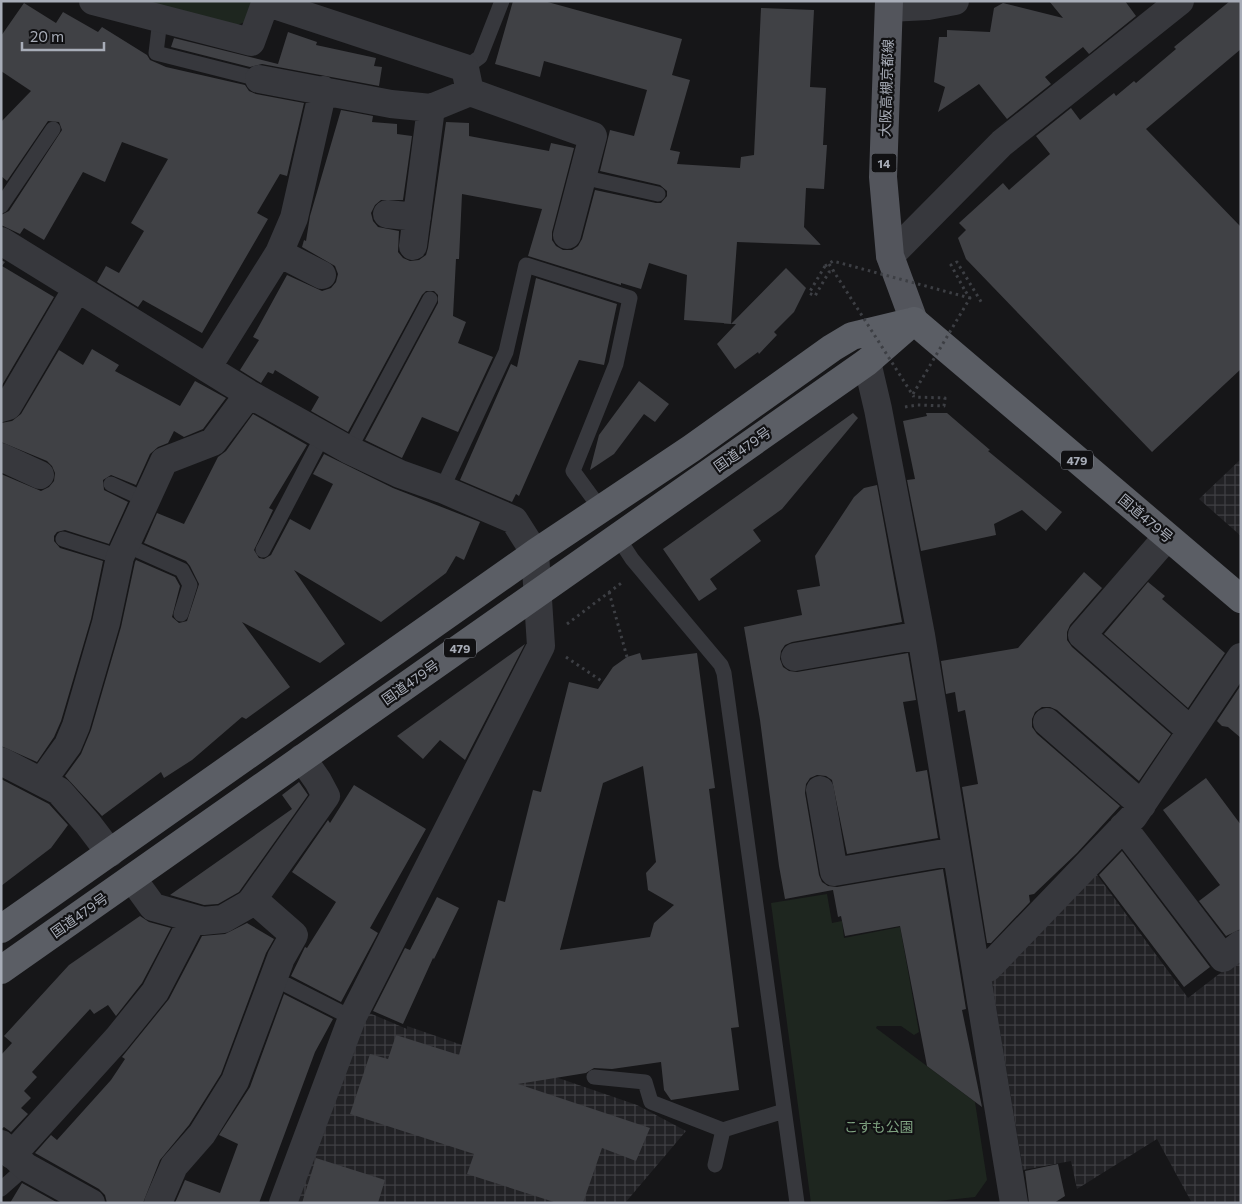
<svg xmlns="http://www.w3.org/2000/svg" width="1242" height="1204" viewBox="0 0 1242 1204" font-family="Commissioner,'Noto Sans JP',sans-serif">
	<defs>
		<pattern id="industrial-grid" width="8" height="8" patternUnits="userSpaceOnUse" patternTransform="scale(1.25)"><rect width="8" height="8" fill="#222225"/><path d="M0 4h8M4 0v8" fill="none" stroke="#3f3f43"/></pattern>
	</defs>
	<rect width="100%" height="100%" fill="#161618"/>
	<path fill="url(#industrial-grid)" d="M1241,459V536L1199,499Z
		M1092,868L1188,998L1241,957V1203H1192L1157,1139L1077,1189L1071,1161L1023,1170L991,977Z
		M367,1012L407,1029V1026L637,1105L686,1131L625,1203H293Z"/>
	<path fill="#1e261f" d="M140,1H254L247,21L235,26Z
		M827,894L832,923L842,921L844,938L900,927L919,1032L914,1035L901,1026H877L876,1028L975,1102L987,1180L975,1197L920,1203H811L771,903Z"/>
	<path fill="#404145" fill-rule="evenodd" d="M513,1H544L682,39L672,75L690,80L670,150L680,152L677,164L740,168L741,157L754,155L761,8L814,10L810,87L826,88L823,145H827L824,189L806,188L804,227L821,245L737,242L731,324L786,268L806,288L794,312L774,332L777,335L759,354L758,352L735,369L717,344L736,324L684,320L687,275L649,263L641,289L621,283V285L528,256L542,209L462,194L459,259H456L453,316L466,322L458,343L493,357L458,432L422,417L402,458L365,440L438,303V295L434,291H426L422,295L348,432L311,411L319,397L275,370L273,374L268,372L261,383L240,370L259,340L253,337L287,275L322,291L331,288L336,282L338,274L335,266L302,247L304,240L306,241L310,216L341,110L373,116L372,122L397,124V134L412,136L403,200H381L375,205L371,213L373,221L378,227L399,231L398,252L403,258L410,261L419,260L426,255L428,248L446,122L469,123V136L549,151L551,143L574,148L552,232V240L556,246L563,250H572L578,246L582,239L595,190L656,203H661L667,196V191L660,185L600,171L610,130L634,136L647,90L544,61L540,77L495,64Z
		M1049,1H1125L1136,16L1089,54L1083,47L1045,77L1051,84L1007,119L979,84L938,112L945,87L934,82L939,37H947V30L990,32L994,8L1003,3L1063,18Z
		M1230,1H1241V49L1146,129L1241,227V369L1152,452L966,259L958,238L966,230L959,223L1003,183L1009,190L1050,154L1036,136L1071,108L1080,120L1114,93L1116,96L1134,81L1136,83L1176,49L1174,47Z
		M24,3L56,23L63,12L98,32L102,27L147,55L150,60L166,67L245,85L249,91L256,94L304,103L287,176L280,174L257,213L268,219L202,333L143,300L138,307L97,282L106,266L119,273L144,231L131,223L168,159L122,142L105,182L83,172L44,240L24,228L20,234L1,225V215L9,211L62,130L59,122L48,121L7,181L1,176V122L31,91L1,71V36Z
		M288,32L317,42L316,45L376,58L374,66L382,67L379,86L262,64L250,67L171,47L174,38L278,64Z
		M1,260L5,262L2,266L54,297L1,387Z
		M536,278L617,304L604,365L579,360L519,496L516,494L512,502L460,480L511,364L517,367Z
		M92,349L119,365L115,371L180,406L195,381L226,398L203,429L184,437L174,431L168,443L158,447L150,454L136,485L111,475L103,480L104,490L128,502L109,544L65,530L57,532L54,536V541L60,548L103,561L91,619L61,721L54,737L37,762L1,746V474L41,491L49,487L54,481L55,473L52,466L47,461L1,442V423L12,421L21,414L59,350L83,365Z
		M639,381L669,404L655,422L644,414L614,454L590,470L599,435Z
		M853,413L858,418L782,509L753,530L761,541L710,579L717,589L699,601L663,549Z
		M926,413H947L990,450L988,451L1062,512L1046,531L1022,510L994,524L996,535L921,551L907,480L915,479L903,421L927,416Z
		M253,414L307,445L269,508L273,510L254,550L259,558L264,559L271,555L290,519L310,530L333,484L313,474L324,454L393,488L480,522L464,560L456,556L446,573L381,622L294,570L345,644L320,663L242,622L290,687L246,719L242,717L192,760L164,778L161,772L102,816L65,776L81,754L91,730L121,627L135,562L136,560L175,577L180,586L172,617L179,623L187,621L199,584L190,566L186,561L144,543L157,513L184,524L218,457L226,451Z
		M877,485L902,622L792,642L785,645L781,651L780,659L783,667L789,671L797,672L908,653L916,700L903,702L916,772L927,770L938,838L847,854L832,780L826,776L817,775L810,778L806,784L805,793L819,875L822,882L828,886L837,887L943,869L966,1009L962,1010L982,1107L927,1066L900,926L845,936L841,916L838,917L833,890L785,899L779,866L760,720L744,627L802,615L797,590L820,586L815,556L854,497L864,488Z
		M1084,572L1102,588L1070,625L1067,632V640L1072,647L1171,734L1139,781L1057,710L1050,707H1042L1035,712L1032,719V727L1037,734L1120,806L1077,853L1034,894L1029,895L1030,902L991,943H987L962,787L978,784L965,710L958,712L955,692L946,694L941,661L1018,648Z
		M1148,582L1165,596L1162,599L1225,653L1188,708L1104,634Z
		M525,644L465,760L440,740L423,759L397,736Z
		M640,653L642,660L697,653L715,788L709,789L739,1027L731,1028L739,1090L671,1100L664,1090L661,1062L612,1069L594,1068L586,1073L518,1084L650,1128L636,1161L602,1148L583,1203H557L467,1174L474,1154L350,1114L370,1054L388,1059L396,1035L459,1055L498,900L505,902L533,790L541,792L569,682L598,689L613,667L627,657ZM643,766L656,862L646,873L648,890L674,905L654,923L650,937L560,950L603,783Z
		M1241,685V738L1228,727L1222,726L1217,721Z
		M1206,778L1241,825V929L1226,936L1199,901L1220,885L1163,810Z
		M1,779L49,804L68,825L51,848L1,886Z
		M299,782L308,795L239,892L218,904L204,905L170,895L292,809L282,795Z
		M354,785L426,829L370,928L378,933L341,1002L291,976L305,947L307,948L336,902L292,872L328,820L330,823Z
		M1122,851L1210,967L1184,987L1099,875Z
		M437,897L459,908L434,959L433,958L403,1024L373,1011L405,948L410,950Z
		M140,916L149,922L171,928L142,983L116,1016L108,1005L94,1014L90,1009L32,1072L37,1077L24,1091L31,1098L21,1108L28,1114L11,1132L4,1127L1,1129V1055L12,1043L4,1036L69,965Z
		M247,923L274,939L266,953L221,1074L189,1125L160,1160L143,1203H107L105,1195L99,1189L35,1153L51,1135L57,1140L111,1080L125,1059L122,1057L169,999L202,936L225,934Z
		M284,994L333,1019L315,1052L259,1203H175L185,1180L220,1193L238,1144L219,1135L250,1087Z
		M316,1158L385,1180L378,1203H302Z
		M1058,1164L1065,1196L1054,1203H1029L1025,1171Z
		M22,1183L58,1203H10Z"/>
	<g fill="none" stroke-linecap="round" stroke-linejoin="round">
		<path stroke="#3d3f44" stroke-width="3" stroke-dasharray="2.5 4" stroke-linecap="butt" d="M825,266L809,293L815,296L829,272L835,271
			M964,289L951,265L957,262L983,305
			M905,407L917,405L944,406L945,398L914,397
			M609,592L627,657
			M567,624L624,581
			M566,657L603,682"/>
		<path stroke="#37383d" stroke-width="15" d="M160,20L156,53L259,79
			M465,68L480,57L502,1
			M582,177L658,194
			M1,206L53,129
			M349,450L430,299
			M111,484L146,500
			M442,489L506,352L526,265L630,298L616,364L573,471L600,508
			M617,536L632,559L721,665L724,673L797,1203
			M63,539L120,557
			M126,545L182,570L190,585L181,614
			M263,550L323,435
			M287,985L352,1018
			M594,1077L645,1082L651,1102L723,1130
			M715,1165L723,1130L784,1111
			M1,1189L26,1167"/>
		<path stroke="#37383d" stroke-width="28" d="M93,1L251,42L266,1
			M265,2L465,68L470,92
			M889,8L928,6L955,1
			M259,79L391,104L431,108L470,92L593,136L567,235
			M387,214L417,217
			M1,241L249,394L349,450L400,474L442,489L514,520L535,553L541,646L352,1018L283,1203
			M413,246L431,108
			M279,253L322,275
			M890,256L1002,143L1180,1
			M867,362L878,409L921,635L1014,1203
			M207,368L279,253L294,218L323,90
			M1,408L8,406L76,290
			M1,457L40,475
			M1167,537L1082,635L1190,730
			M795,657L921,635
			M1047,722L1142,805
			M1,761L59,791L88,824L110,853
			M42,781L68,745L76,726L106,623L120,557L164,461L213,442L249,394
			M820,790L834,872L956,851
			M1123,827L1223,958L1241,944
			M132,878L153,907L203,921L223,919L249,904L253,899L326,796L318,781L302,758
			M977,971L988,968L1134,816L1241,657
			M1,1144L26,1167L91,1203
			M12,1155L117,1039L155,992L193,919
			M158,1203L174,1166L202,1134L235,1081L281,958L294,935L253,899"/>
		<path stroke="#53555c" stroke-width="28" d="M889,1L883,177L890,256L914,321"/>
		<path stroke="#5b5e65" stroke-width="28" d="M914,321L1241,599
			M1,929L535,553L692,448L832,348L852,336L910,322
			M1,970L867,362L914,321"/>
		<path stroke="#3d3f44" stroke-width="3" stroke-dasharray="2.5 4" stroke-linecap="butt" d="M829,264L914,397
			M825,266L833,261L970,298
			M913,394L970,298L964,289"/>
	</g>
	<g text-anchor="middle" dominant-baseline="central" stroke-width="4.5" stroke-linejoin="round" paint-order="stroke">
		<g fill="#111113" stroke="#7b7e86" stroke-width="1">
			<rect x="871.5" y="153.5" width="25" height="19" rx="4"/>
			<rect x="1061" y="450.5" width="32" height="19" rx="4"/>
			<rect x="444" y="638.5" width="32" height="19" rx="4"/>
		</g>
		<g font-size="12" font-weight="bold" fill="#a8adb8">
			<text x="884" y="163">14</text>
			<text x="1077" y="460">479</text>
			<text x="460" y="648">479</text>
		</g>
		<g font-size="14" fill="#a8adb8" stroke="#111113">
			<text transform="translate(886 88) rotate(-88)">大阪高槻京都線</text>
			<text transform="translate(742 449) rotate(-35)">国道479号</text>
			<text transform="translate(1146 518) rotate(40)">国道479号</text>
			<text transform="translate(410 682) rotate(-35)">国道479号</text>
			<text transform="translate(79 915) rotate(-35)">国道479号</text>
		</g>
		<g font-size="14" fill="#7fa381" stroke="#111113">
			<text x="879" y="1126">こすも公園</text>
		</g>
	</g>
	<rect width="1242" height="1204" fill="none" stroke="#a8adb8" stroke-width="5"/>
	<path d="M22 42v8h82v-8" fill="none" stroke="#a8adb8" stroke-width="2.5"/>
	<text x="30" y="42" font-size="15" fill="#a8adb8" stroke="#111113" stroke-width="4" paint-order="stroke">20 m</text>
</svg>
